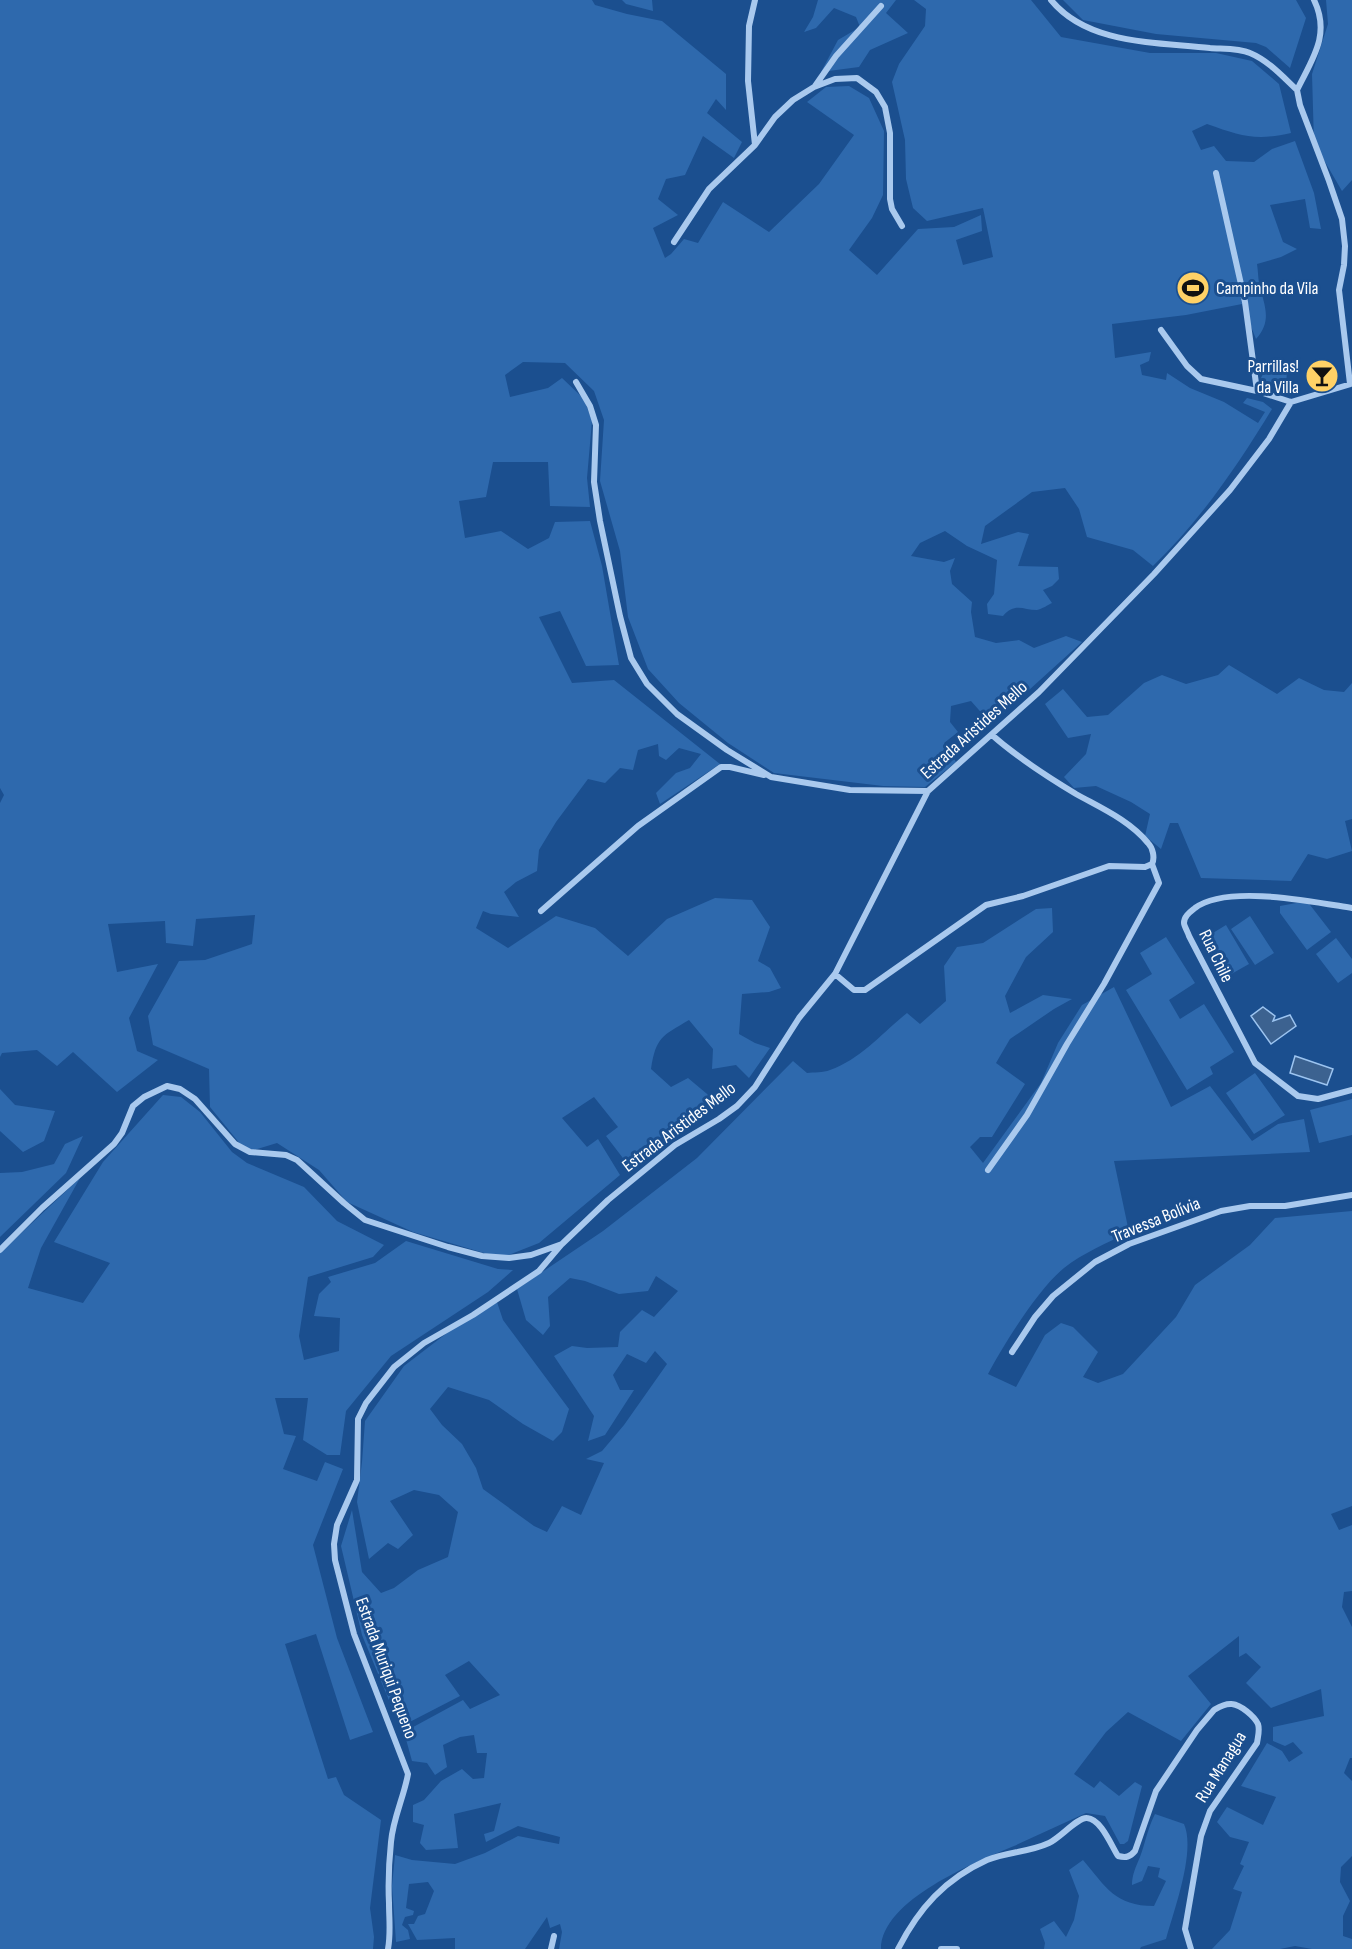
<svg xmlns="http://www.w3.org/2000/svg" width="1352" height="1949" viewBox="0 0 1352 1949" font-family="'Sofia Sans Condensed',sans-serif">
	<rect width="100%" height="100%" fill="#1b4f8f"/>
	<path fill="#2e69ad" d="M0,0H592L595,5L627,14L662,21L726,74V110L716,99L707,113L742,142L734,158L703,136L685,175L666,179L658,199L678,215L653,228L665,258L671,254L684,239L698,243L723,202L769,232L819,184L854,135L807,102L826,87L849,86L869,98L884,131L883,195L872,218L849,250L877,275L918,229L954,227L981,215L982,231L956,240L963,265L993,257L983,208L927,221L913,208L906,179L905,140L892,82L899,64L925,26L926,9L914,0H1031L1061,37L1150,53H1216L1252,61L1279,84L1291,133C1255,141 1241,136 1207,124L1192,131L1201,150L1214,146L1226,161L1254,162L1272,149L1295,141L1314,193L1321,229L1310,228L1305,199L1270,205L1283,242L1297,249L1281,257L1257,264C1258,270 1258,277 1259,283C1264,305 1273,320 1256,339L1242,304L1186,315L1112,324L1115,358L1151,352L1149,361L1140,365L1142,375L1166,380L1167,373L1190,388L1224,402L1258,423L1265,412L1243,403L1247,398L1263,402L1272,409C1238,465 1200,521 1153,566L1133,550L1087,537L1079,509L1065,488L1032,492L985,526L981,544L1018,532L1029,534L1018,566L1058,567L1059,579L1052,586L1043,590L1052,603C1048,605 1042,609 1037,610C1023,610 1015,602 1003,616L988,614L987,604L994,594L997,560L967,546L945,531L920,543L911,556L944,562L955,558L950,571L952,584L972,602L971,612L975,637L996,643L1019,640L1034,648L1066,636L1082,642L986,729L984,727L986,718L971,701L951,706L950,722L958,732L944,743L956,762L925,787L883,786L774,773L728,743L679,703L648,669L628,617L620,551L600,481L604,420L594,391L565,363L523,362L505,375L510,397L548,388L562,378L584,399L592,421L587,478L590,507L550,506L548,462H493L486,497L459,501L465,538L501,531L528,549L549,538L555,522L590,521L602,566L619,665L586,666L560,611L539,617L572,683L614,680L720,764L660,804L656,793L676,773L690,768L701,754L679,748L666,760L659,756L658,744L638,750L633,770L620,768L605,783L588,779L556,822L539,850L537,871L516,882L504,892L519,917L491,914L483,911L476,928L508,948L556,916L595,928L628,956L667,919L715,898L752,900L770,927L758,961L770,968L781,988L769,992L742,994L739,1034L755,1043L770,1048L749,1078L736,1065L712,1069L713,1049L689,1020C662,1036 656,1037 651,1069L671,1087L688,1078L719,1104L670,1140L629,1166L606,1136L618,1127L594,1097L562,1118L587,1147L598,1139L620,1175L539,1243L501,1258L413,1232L347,1202L319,1170L277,1143L251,1151L241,1145L210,1107L209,1069L153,1045L148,1016L179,961L205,960L252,944L255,915L196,919L193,946L166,943L165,921L108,924L117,972L158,964L129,1018L137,1051L158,1060L117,1092L73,1052L57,1066L37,1050L2,1053L0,1057V803L4,795L0,788Z
		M622,0H652L653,11L626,4Z
		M818,0H896L886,13L908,33L870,50L859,67L821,72L838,40L860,27L856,17L834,8L816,28L804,32L813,17Z
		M1063,0H1296L1306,18L1290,68L1266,47L1256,43L1156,34L1083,20Z
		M1326,0H1352V180L1342,191L1314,143L1312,74L1328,24Z
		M1267,366L1287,369L1286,390L1258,384Z
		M1229,665L1277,694L1299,678L1324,690L1344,692L1352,683V819L1345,821L1352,851L1327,859L1308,854L1291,881L1201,878L1178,823H1170L1161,849L1145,836L1150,814L1131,802L1096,786L1074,788L1064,777L1086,754L1091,734L1068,738L1045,704L1063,689L1087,717L1108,715L1144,683L1162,675L1186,684L1218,675Z
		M1307,901L1331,932L1307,950L1280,913V906Z
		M1052,908L1053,932L1026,957L1005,996L1010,1013L1043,995L1072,999L1054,1009L1010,1039L996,1063L1025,1084L992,1137H980L970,1147L983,1163L1041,1083L1058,1043L1082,1005L1114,987L1171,1107L1210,1086L1252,1141L1278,1124L1304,1119L1310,1152L1114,1161L1129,1232C1107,1243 1083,1253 1064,1268C1038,1289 1004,1344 988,1374L1016,1387L1045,1335L1061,1323L1073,1327L1098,1352L1083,1377L1098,1383L1123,1374L1176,1317L1195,1285L1250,1245L1275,1218L1352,1211V1506L1331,1514L1339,1530L1352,1525V1591L1344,1592L1342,1607L1352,1627V1758H1350L1344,1773L1352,1781V1856L1341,1867L1340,1882L1350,1901L1343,1916V1936L1352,1939V1949H1312L1295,1946L1280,1949H1212L1230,1930L1242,1892L1233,1889L1244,1866L1240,1864L1249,1842L1230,1837L1217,1822L1227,1807L1263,1825L1276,1797L1241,1786L1267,1743L1282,1751L1289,1762L1303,1753L1293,1742L1285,1746L1273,1741V1727L1324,1716L1321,1689L1271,1708L1246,1683L1261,1667L1246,1653L1239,1657V1636L1188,1676L1211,1704L1181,1741L1128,1712L1106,1732L1074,1774L1094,1788L1100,1781L1119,1796L1135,1782L1142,1786L1128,1841L1124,1844H1120L1105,1816L1086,1813C1062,1824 1038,1835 1014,1846C976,1862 881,1900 881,1949H559L562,1932L560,1924L550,1928L547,1917L525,1949H455V1938L417,1940L408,1924H414L418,1916L425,1914L434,1891L428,1882L409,1884L406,1908L414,1911L413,1915L405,1917L402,1925L408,1930L410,1939L396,1942L392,1886L395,1855L412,1860L455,1864L485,1853L518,1836L559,1844L560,1837L518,1826L486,1842L484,1834L494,1831L501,1803L454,1814L458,1848L426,1850L420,1843L424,1825L413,1822V1805L424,1800L441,1781L462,1769L473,1779L484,1778L487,1753H477L474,1735L460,1737L443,1745L447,1767L435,1775L427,1763L412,1761L404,1732L463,1700L470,1709L500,1695L469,1661L445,1675L460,1696L400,1727L362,1635L341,1546L352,1510L362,1572L381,1593L394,1588L418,1570L448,1557L458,1512L439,1495L414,1490L390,1501L413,1535L398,1549L388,1543L369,1559L357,1502L362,1462L365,1421L404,1366L473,1313L496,1299L503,1320L569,1409L562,1432L553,1441L523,1424L489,1400L448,1387L430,1409L442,1425L462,1444L476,1468L483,1489L534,1526L547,1532L562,1506L581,1515L604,1463L586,1459L602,1451L624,1425L667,1364L655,1351L646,1363L627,1354L613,1375L620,1390H634L605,1435L588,1441L594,1416L554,1356L572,1346L587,1348L618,1347L620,1332L642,1310L654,1317L678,1291L656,1276L648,1291L619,1294L585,1281L570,1278L548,1297L550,1326L543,1335L526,1320L517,1289L603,1231L697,1158L793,1061L807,1073C814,1072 823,1073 830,1070C861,1059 882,1033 907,1013L920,1024L946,1001L944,966L957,947L983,943L1036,909Z
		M1250,916L1274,953L1255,965L1231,929Z
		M1226,925L1249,964L1226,977L1203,939Z
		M1166,937L1195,983L1169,1000L1180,1019L1204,1004L1234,1052L1210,1067L1213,1074L1187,1090L1126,990L1152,974L1140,953Z
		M1336,938L1352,959V973L1338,983L1316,954Z
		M1255,1073L1285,1115L1254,1134L1226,1093Z
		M0,1089L15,1105L55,1111L44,1141L23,1152L0,1131Z
		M163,1095L181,1097L200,1112L232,1152L247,1163L304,1187L337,1221L384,1245L373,1257L308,1277L299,1336L304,1360L339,1351L340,1318L314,1316L319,1294L331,1282L328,1277L375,1263L406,1241L498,1269L513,1270L488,1292L391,1356L346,1411L340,1455H327L303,1440L308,1398H275L284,1434L296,1436L283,1469L317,1481L325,1462L343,1469L313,1545L337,1638L373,1732L350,1740L316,1634L285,1644L328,1779L336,1777L344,1795L381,1820L370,1908L374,1937L373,1949H0V1253L80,1178L41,1248L28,1288L83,1303L110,1263L54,1242L103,1162Z
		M1352,1099V1135L1319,1143L1310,1110Z
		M83,1136L66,1173L0,1237V1173L22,1172L54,1164L65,1144Z
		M1155,1814L1184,1824C1196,1851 1174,1910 1166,1939L1141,1947L1140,1949H1044L1045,1943L1040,1929L1054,1921L1066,1937L1074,1920L1079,1896L1069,1870L1083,1860C1106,1887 1115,1906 1154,1906L1166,1881L1158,1877L1160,1868L1148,1866L1142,1881L1132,1885C1132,1874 1136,1867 1140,1857C1146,1841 1147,1830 1155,1814Z"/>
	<path fill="#3c6290" stroke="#9cc4f0" stroke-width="1.5" d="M1263,1007L1275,1016L1273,1021L1290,1015L1296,1026L1271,1044L1251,1016Z
		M1295,1056L1333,1069L1327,1085L1290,1073Z"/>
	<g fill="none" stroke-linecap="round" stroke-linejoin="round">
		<path stroke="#a9c9ee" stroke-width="6" d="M1051,0C1088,45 1156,42 1210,48C1222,49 1239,48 1250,53C1269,61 1283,77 1297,90
			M815,86L836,56L881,6
			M1297,90L1300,105L1329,181L1342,219L1345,246L1344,265L1339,290L1350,384
			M1297,90C1312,59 1331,35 1314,0
			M755,145L775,117L793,100L814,87L835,79L857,78L876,92L885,107L890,133V199L892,209L902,226
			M1216,173L1245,302L1257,391
			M674,242L709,189L755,145L748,81L749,26L755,0
			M1161,330L1187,366L1201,379L1257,391L1291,402L1351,384
			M576,382L590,406L596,425L594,482L600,521L620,616L631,658L647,684L677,714L727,750L771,777L850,790L928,791
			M1352,908C1314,902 1227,884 1195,908C1190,912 1184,916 1184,923C1184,926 1188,932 1189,936L1255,1063L1298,1096L1318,1099L1352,1090
			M541,911L638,826L721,767H730L764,775
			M835,974L854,990H865L986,905L1023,896L1109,866L1145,867L1152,864C1155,858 1153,848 1148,843C1129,820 1101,808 1076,794C1046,776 1018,758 992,735
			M988,1170L1027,1115L1067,1044L1104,984L1159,883L1152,864
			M0,1250L42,1208L114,1144L122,1133L133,1106L144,1097L167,1086L180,1089L195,1099L235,1144L250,1152L286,1155L297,1160L344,1203L365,1220L448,1247L482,1256L509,1258L531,1255L562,1244L608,1200L675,1145L719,1119L737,1106L755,1087L799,1018L835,974L928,791L1039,692L1154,574L1230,490L1269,439L1291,402
			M1012,1352L1035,1317L1053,1296L1095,1262L1129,1244L1221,1211L1250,1206H1285L1352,1195
			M388,1949C391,1933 389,1919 389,1903C388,1883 389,1861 391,1842C393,1818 404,1797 408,1774L354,1634L335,1560L334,1544L337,1525L357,1480L358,1419L366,1403L394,1367L424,1343L473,1315L539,1271L561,1245
			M551,1949L554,1936
			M898,1949C919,1908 945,1879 987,1860C1007,1852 1030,1852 1049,1843C1060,1838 1078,1817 1087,1818C1101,1819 1111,1845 1118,1856C1126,1858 1130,1857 1135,1851L1156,1791L1197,1730L1214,1710C1219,1707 1225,1703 1232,1704C1241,1705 1254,1716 1258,1724C1260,1730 1258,1736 1257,1743L1210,1811L1201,1836L1185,1929L1191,1949
			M941,1949H957"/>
	</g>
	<defs>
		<g id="stadium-disc" transform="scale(1.725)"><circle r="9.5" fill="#ffd166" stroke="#1b4f8f"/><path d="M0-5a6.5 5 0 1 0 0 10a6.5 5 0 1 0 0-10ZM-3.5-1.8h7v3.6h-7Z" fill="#111"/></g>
		<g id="bar-disc" transform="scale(1.725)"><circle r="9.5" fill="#ffd166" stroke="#1b4f8f"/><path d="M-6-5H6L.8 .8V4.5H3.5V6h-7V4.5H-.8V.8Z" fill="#111"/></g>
	</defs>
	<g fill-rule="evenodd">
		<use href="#stadium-disc" x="1193" y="288"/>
		<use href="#bar-disc" x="1322" y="376"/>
	</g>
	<g text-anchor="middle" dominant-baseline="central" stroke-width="6" stroke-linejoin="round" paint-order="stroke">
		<g font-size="18" fill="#fff" stroke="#1b4f8f" text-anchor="start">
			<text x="1216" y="288">Campinho da Vila</text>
			<text x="1299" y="366" text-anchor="end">Parrillas!<tspan x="1299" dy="21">da Villa</tspan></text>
		</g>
		<g font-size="18" fill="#fff" stroke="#1b4f8f">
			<text transform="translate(974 730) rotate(-42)">Estrada Aristides Mello</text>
			<text transform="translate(1216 956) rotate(64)">Rua Chile</text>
			<text transform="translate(679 1127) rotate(-37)">Estrada Aristides Mello</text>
			<text transform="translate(1156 1220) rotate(-22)">Travessa Bolívia</text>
			<text transform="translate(386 1668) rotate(70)">Estrada Muriqui Pequeno</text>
			<text transform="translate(1221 1767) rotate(-58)">Rua Managua</text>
		</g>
	</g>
</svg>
